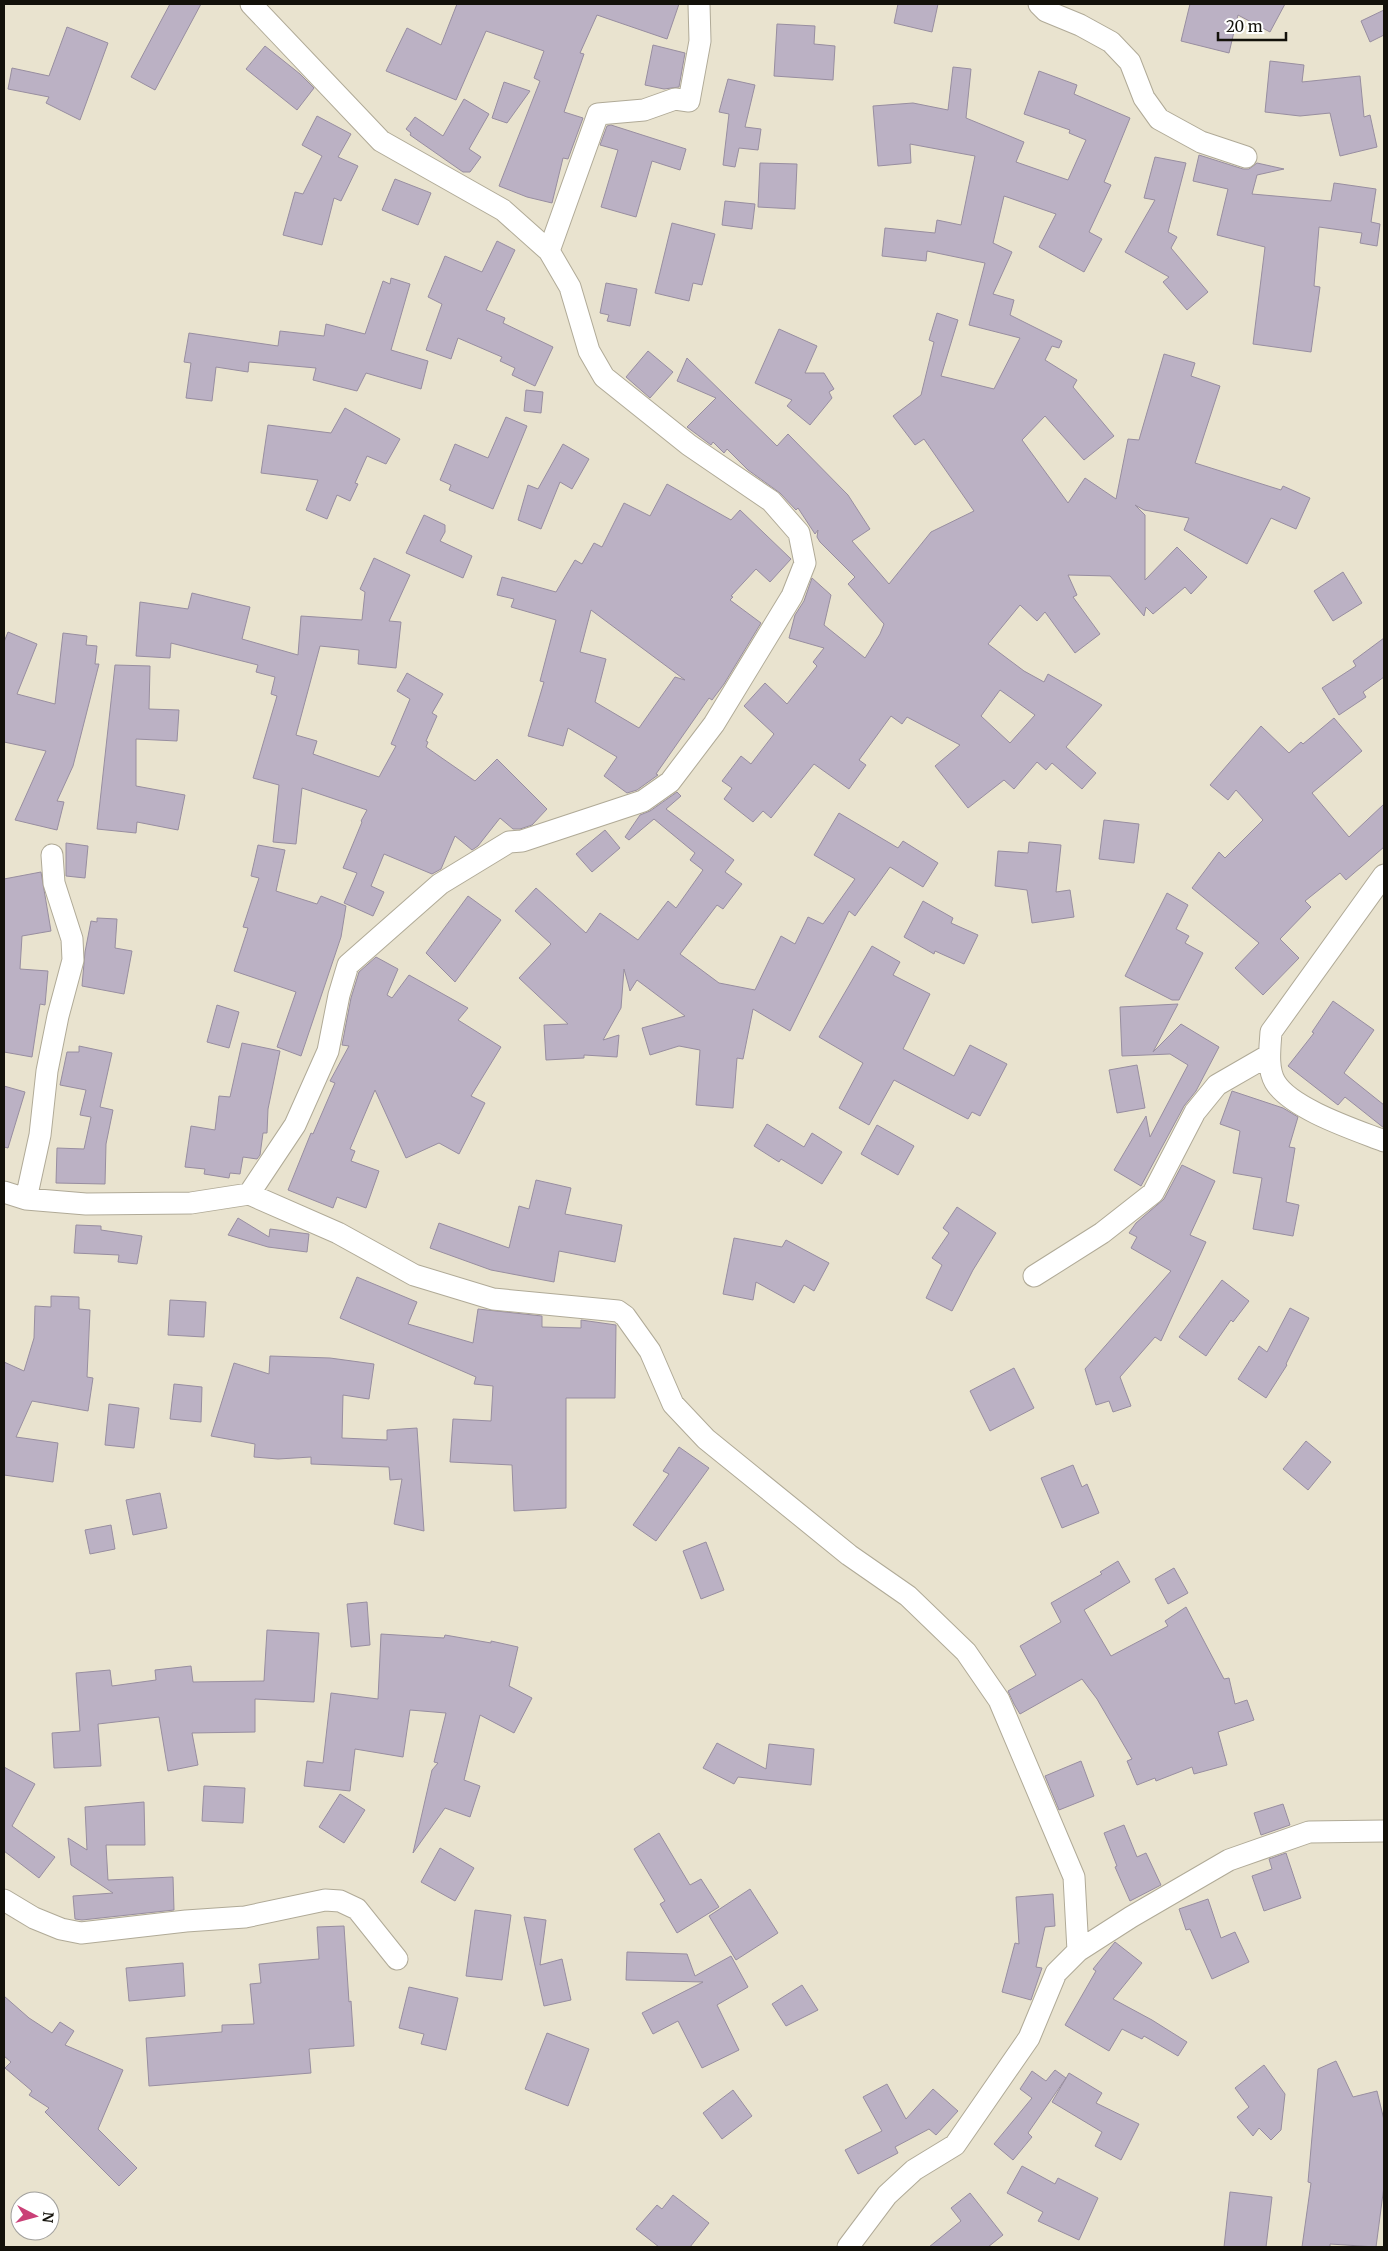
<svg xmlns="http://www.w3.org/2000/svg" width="1388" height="2251" viewBox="0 0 1388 2251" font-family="Merriweather,serif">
	<rect width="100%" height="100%" fill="#e9e3cf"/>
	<path fill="#bbb1c4" stroke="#988ea0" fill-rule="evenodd" d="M170,4H201L155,90L131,77Z
		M457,4H679L667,39L597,15L580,53L584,54L564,112L583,118L568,159L563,158L552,203L527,197L499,186L540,81L534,78L544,51L486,31L456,100L386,71L407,28L441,45Z
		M898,4H938L932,32L894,23Z
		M1190,4H1285L1270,32L1238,15L1229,53L1181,41Z
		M1384,10V35L1370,42L1361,21Z
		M777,24L815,26L814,44L835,46L833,80L774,76Z
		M67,27L108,43L80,120L46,103L49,97L8,89L12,68L49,76Z
		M653,45L685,53L679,87L664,89L645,85Z
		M265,46L300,74L314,88L297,110L246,69Z
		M1270,61L1304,65L1302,82L1360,76L1364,117L1370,115L1377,147L1340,156L1330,113L1300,116L1265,112Z
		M953,67L971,69L966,118L1024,142L1016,162L1068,180L1086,140L1069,133L1070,130L1024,114L1039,71L1077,85L1074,94L1130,118L1104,182L1111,185L1089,232L1102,239L1084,272L1039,247L1056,214L1004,196L993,243L1012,252L993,294L1014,300L1010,315L1062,341L1059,348L1052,346L1045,360L1077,380L1073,387L1114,436L1084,460L1045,416L1022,440L1068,503L1085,478L1116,499L1128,439L1139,440L1164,354L1195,363L1191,376L1220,386L1195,463L1281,490L1283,486L1310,498L1296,529L1271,518L1247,564L1184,530L1189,518L1144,510L1135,505L1145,515V580L1177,547L1207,577L1191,594L1185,587L1153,614L1146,607L1144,616L1110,576L1068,575L1077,595L1073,597L1100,634L1075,653L1045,612L1037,621L1020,605L988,644L1024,671L1044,682L1048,674L1102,705L1066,747L1096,773L1082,789L1052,763L1046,770L1037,762L1014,789L1004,780L968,808L935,766L960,745L907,717L902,724L891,716L859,760L866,765L849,789L814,764L771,818L763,811L753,822L724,799L732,788L722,781L741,756L751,764L774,734L744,706L765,683L787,704L817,666L813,662L824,648L789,638L795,615L804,601L812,578L831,595L824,625L865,658L880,634L884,624L848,584L855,577L820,542L817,537L818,530L815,534L798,508L796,510L780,493L748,470L727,449L724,453L713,442L711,445L687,427L716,398L677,381L687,358L777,446L788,434L848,495L870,529L852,541L889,584L931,532L974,511L924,439L915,445L893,416L921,395L934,342L929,340L937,313L958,320L941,376L994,389L1020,338L969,325L985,263L927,251L926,261L882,256L885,228L935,233L937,220L961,225L975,156L910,144L911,163L878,166L873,106L913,103L948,110ZM1000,690L1035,715L1010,743L981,716Z
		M728,79L755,85L745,127L761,129L758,150L739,148L735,167L723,165L729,114L719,112Z
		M504,82L530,91L507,123L492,118Z
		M464,99L489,114L469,149L481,157L470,172H463L410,135L411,133L406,129L415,117L443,136Z
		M317,116L351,134L338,157L358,166L341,201L334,198L322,245L283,235L295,192L303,194L322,156L302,145Z
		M611,125L686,149L680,170L652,161L636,217L601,207L618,150L600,145L607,126Z
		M1199,155L1243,169H1249L1257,163L1284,169L1257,175L1252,194L1331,201L1334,183L1376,189L1371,222L1380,224L1377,246L1360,243L1362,233L1319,227L1314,286L1320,287L1311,352L1253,344L1265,247L1217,235L1228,189L1193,181Z
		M1155,157L1186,163L1168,232L1177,237L1171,248L1208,292L1187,310L1163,282L1169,277L1125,252L1155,200L1144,198Z
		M760,163L797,164L795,209L758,207Z
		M395,179L431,193L418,225L382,210Z
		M725,201L755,204L752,229L722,225Z
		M672,223L715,234L702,285L693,283L689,301L655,293Z
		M497,241L515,250L486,310L505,318L503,323L553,347L535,386L512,375L515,368L500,361L502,357L458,338L451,359L426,350L442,304L428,297L445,256L482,272Z
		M391,278L410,284L391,350L428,361L421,389L366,373L357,391L313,380L316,368L249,362L248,372L216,367L212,401L186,398L191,363L184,362L189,333L278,346L280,331L324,336L326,324L365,334L383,281L390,284Z
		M606,283L637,289L630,326L607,321L609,315L600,313Z
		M779,329L817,346L805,373H824L834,389L829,392L832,398L810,425L787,406L792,400L755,383Z
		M648,351L673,372L650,398L626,377Z
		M526,390L543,392L541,413L524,411Z
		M345,408L400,439L386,464L367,456L355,483L358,484L350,501L337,495L327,519L306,510L318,480L261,473L268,425L331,433Z
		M506,417L527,426L493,509L449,490L451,485L440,480L455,444L488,458Z
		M563,444L589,459L572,489L560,482L541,529L518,520L528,485L538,489Z
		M667,484L731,520L740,510L791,559L770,582L756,569L731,596L733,597L730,600L761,623L724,684L712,700L709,698L656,774L658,775L637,790L627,793L604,776L617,757L568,728L563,746L528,736L544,682L540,681L556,620L511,607L514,599L497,595L502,577L556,592L575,560L582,564L594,543L602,547L624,503L650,516ZM591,610L685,680L675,677L639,728L595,702L606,659L580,652Z
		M424,515L445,525V532L440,541L472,556L463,578L406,553Z
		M374,558L410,575L389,621L401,622L396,668L358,664L359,650L320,646L296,735L317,741L313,754L379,777L396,746L391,744L410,699L397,691L407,673L443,694L432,713L437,716L426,741L428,742L426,747L475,781L497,759L547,809L532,825L520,829H513L500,818L478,846L472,850L455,836L441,869L432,874L384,854L371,886L384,892L373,916L344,903L357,873L343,868L362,822L361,821L367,810L302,788L296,844L273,842L279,785L253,778L277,696L271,694L275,677L256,672L258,665L171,643L170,658L136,656L140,602L188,609L192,593L250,607L242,639L298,655L301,616L362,620L365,592L360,589Z
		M1343,572L1362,603L1333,621L1314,591Z
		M8,632L37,644L17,694L55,704L63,633L87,636L86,645L97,646L95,664H99L73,766L57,801L64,802L57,830L15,820L46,751L4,742V642Z
		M1384,638V677L1363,692L1366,697L1339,715L1322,688L1356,666L1353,661Z
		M115,665L150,666L149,709L179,710L177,741L136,739V786L185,795L178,830L137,822L136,833L97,829Z
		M1334,718L1362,751L1312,793L1349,837L1384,804V847L1346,880L1340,873L1305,901L1311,907L1280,939L1299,958L1263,995L1235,968L1259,943L1192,888L1219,852L1225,858L1263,820L1236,790L1228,800L1210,785L1261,726L1289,753L1301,742L1303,744Z
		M677,792L681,796L666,809L734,860L725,872L742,884L723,909L717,905L680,954L719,983L755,990L781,936L795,944L808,917L823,924L855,879L814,855L839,813L898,848L903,841L938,863L923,887L890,867L855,916L849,911L790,1031L753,1009L743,1059L737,1058L733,1108L696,1105L700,1050L679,1046L650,1055L642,1028L685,1016L637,980L630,991L624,969L621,1008L603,1040L619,1035L617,1057L584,1055V1058L546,1060L544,1025L568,1024L519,978L551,944L515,911L536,888L586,933L600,913L638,940L668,901L676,908L703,870L690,860L695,853L654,819L629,840L625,837L640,815L650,811Z
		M1104,820L1139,824L1134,863L1099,859Z
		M605,830L620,848L592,872L576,854Z
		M1029,842L1061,845L1056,892L1070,890L1074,917L1032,923L1027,890L995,886L998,851L1028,853Z
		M66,843L88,846L85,878L66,876Z
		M258,845L285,850L276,891L317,904L321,896L346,906L341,937L301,1056L277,1047L296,992L234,971L248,928L243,927L259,878L251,876Z
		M41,872L51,931L22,936L20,969L48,971L45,1005L40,1004L32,1057L4,1052V879Z
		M1167,893L1188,905L1176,929L1189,936L1185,943L1203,953L1179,1000H1172L1125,976Z
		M468,896L501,920L455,982L426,953Z
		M923,901L953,918L951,923L978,935L964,964L935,951L934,954L904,937Z
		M97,918L117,919L115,948L132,951L124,994L82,986L85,952L91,921L97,922Z
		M872,946L900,962L893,975L930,994L903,1049L954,1076L970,1045L1007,1064L980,1116L972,1112L968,1119L894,1080L869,1125L839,1108L863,1063L819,1037Z
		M376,957L398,969L387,995L392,998L409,975L468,1008L458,1020L501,1047L471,1096L485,1103L459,1154L439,1143L406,1158L375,1090L350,1149L355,1151L351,1161L379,1171L366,1208L337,1197L333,1208L288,1190L311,1133L313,1134L335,1083L330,1081L349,1046L342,1045L351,998L359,972Z
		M1333,1001L1374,1030L1344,1073L1384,1105V1128L1345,1097L1338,1105L1288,1066L1314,1033L1312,1032Z
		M1178,1004L1153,1052L1181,1024L1219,1047L1196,1091L1184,1106L1141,1186L1114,1170L1146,1116L1150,1137L1188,1065L1170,1054L1122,1056L1120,1007Z
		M217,1005L239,1012L229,1048L207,1042Z
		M242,1043L280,1051L268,1109L267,1133H263L260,1155L257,1159L243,1157L240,1174L230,1173L229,1178L204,1174L205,1169L185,1167L191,1126L215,1130L219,1096L230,1097Z
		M79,1046L112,1053L100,1107L113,1110L106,1144L105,1184L56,1183L57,1148L84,1149L91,1117L80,1115L86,1090L60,1085L67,1052H79Z
		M1137,1065L1145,1108L1117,1113L1109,1070Z
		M4,1086L25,1092L8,1148L4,1147Z
		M1232,1091L1283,1108L1298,1117L1289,1147L1295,1148L1286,1202L1299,1205L1293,1236L1253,1229L1262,1178L1233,1173L1240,1131L1220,1124Z
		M767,1124L804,1147L812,1133L842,1152L822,1184L781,1159L779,1162L754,1146Z
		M877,1125L914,1146L898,1175L861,1154Z
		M1182,1165L1215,1181L1190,1235L1206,1242L1161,1341L1155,1337L1120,1377L1131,1406L1113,1412L1109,1401L1096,1405L1085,1369L1171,1271L1131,1248L1137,1237L1129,1233L1136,1223L1164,1199Z
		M536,1180L571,1188L565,1214L622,1225L615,1262L559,1251L554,1282L491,1270L430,1248L439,1223L509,1248L519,1206L529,1209Z
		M957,1207L996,1233L973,1270L952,1311L926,1298L942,1265L932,1258L949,1233L943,1228Z
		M238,1218L269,1237L270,1229L309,1234L307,1252L268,1247L228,1235Z
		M76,1225L101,1226V1230L142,1236L137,1264L118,1262L119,1255L74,1253Z
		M734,1238L782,1247L786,1240L829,1263L814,1291L804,1285L794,1303L756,1282L753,1300L723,1294Z
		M357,1277L417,1302L408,1324L473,1343L478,1309L542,1316V1327L581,1328V1320L616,1325L615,1398H566V1508L514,1511L512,1465L450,1462L453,1419L491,1421L493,1386L474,1384L476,1377L340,1318Z
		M1222,1280L1249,1301L1233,1322L1231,1320L1206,1356L1179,1337Z
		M51,1296L79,1297V1309L90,1310L87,1377L93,1378L88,1411L32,1401L16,1437L58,1443L53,1482L4,1475V1362L24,1371L34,1338L35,1306L51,1307Z
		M170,1300L206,1302L204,1337L168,1335Z
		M1290,1308L1309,1318L1286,1364L1287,1365L1266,1398L1238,1379L1259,1346L1267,1352Z
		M270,1356L330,1358L374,1364L369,1399L343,1395L342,1438L387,1440V1430L417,1428L424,1531L394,1524L402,1479L390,1480L389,1467L311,1464V1457L278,1459L254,1457L255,1444L211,1436L234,1363L269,1374Z
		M1014,1368L1034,1408L990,1431L970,1391Z
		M174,1384L202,1387L201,1422L170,1419Z
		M109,1404L139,1408L134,1448L105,1445Z
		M1306,1441L1331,1462L1308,1490L1283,1469Z
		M679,1447L709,1468L656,1541L633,1525L669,1474L663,1471Z
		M1073,1465L1082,1487L1087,1484L1099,1513L1062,1528L1041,1478Z
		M160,1493L167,1528L133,1535L126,1500Z
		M111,1525L115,1549L90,1554L85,1530Z
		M706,1542L724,1590L701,1599L683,1551Z
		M1118,1561L1130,1582L1084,1610L1111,1656L1168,1626L1165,1621L1186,1607L1224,1679L1229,1678L1235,1704L1247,1700L1254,1720L1218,1732L1227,1765L1194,1774L1192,1767L1156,1781L1155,1778L1137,1785L1127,1761L1132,1759L1097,1699L1082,1679L1020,1714L1014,1704L1008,1691L1036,1675L1020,1646L1061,1622L1051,1603L1102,1574L1100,1572Z
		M1174,1568L1188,1593L1168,1604L1155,1579Z
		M367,1602L370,1645L351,1647L347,1604Z
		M267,1630L319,1633L314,1702L255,1699V1732L192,1733L198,1765L168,1771L159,1717L98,1724L101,1766L54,1768L52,1733L80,1731L76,1673L110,1670L112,1686L156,1680L155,1670L191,1666L193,1682L264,1681Z
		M381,1634L444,1638L445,1635L491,1643V1641L518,1647L509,1686L532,1698L514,1733L480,1715L464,1780L480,1786L470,1817L445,1808L413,1853L432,1770L438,1763L434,1762L446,1713L410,1710L403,1757L355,1749L350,1791L304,1786L307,1761L323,1763L331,1693L378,1699Z
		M717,1743L766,1769L769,1744L814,1749L811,1785L738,1777L734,1784L703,1768Z
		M1081,1761L1094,1796L1059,1810L1045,1776Z
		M4,1767L35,1784L12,1826L55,1857L39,1878L4,1851Z
		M204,1786L245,1788L243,1823L202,1821Z
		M340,1794L365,1810L344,1843L319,1827Z
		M144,1802L145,1845H106L108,1880L173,1877L174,1910L82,1920L75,1919L73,1896L113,1893L71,1865L68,1838L87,1850L85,1807Z
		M1283,1804L1290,1825L1261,1835L1254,1813Z
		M1124,1825L1137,1857L1146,1853L1161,1885L1130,1901L1115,1867L1117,1866L1104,1833Z
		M659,1833L690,1885L701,1879L719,1907L677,1933L660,1904L665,1901L634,1849Z
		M440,1848L474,1868L455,1901L421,1882Z
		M1286,1853L1301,1898L1264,1911L1252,1876L1272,1869L1269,1859Z
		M750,1889L778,1933L736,1960L709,1916Z
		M1053,1894L1055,1926L1045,1927L1036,1967L1042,1968L1031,2000L1002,1992L1015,1943L1019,1944L1016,1897Z
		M1208,1899L1221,1938L1235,1932L1249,1962L1212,1979L1190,1929L1186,1930L1179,1909Z
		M475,1910L511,1915L502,1980L466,1976Z
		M524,1917L546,1920L540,1965L562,1959L571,2000L544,2006Z
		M344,1926L349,2002L351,2001L354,2046L309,2049L311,2073L149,2086L146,2038L222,2032V2025L254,2024L250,1984L261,1983L259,1964L319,1959L317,1927Z
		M1115,1942L1142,1963L1113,1999L1152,2020L1187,2042L1178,2056L1144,2036L1142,2039L1122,2029L1109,2051L1065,2025L1096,1971L1093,1969Z
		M627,1952L687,1954L695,1976L731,1956L748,1987L717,2005L739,2050L702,2068L678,2021L653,2034L642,2013L703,1982L626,1980Z
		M183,1963L185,1996L129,2001L126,1968Z
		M802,1985L818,2010L786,2026L772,2004Z
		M409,1987L458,1998L446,2050L421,2044L424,2034L399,2028Z
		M4,1996L29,2018L52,2033L60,2022L74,2031L65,2045L123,2070L98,2129L137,2168L119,2186L45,2112L49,2108L29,2095L32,2091L5,2068L11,2062L4,2056Z
		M547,2033L589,2049L568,2106L525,2089Z
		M1336,2061L1353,2097L1377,2091L1384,2120V2186L1376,2247L1330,2244V2247H1302L1311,2183L1308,2182L1318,2069Z
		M1264,2065L1285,2094L1281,2130L1271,2140L1259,2128L1253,2136L1237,2117L1249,2107L1235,2088Z
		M1055,2070L1066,2078L1028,2133L1032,2137L1013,2160L994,2144L1032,2098L1020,2089L1032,2071L1046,2081Z
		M1069,2073L1102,2093L1096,2103L1139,2124L1121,2160L1095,2146L1102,2132L1052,2102Z
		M887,2084L906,2119L933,2089L958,2111L936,2135L929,2129L895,2147L898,2153L858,2174L845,2150L882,2131L863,2097Z
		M733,2090L752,2116L722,2139L703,2113Z
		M1022,2166L1055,2184L1058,2178L1098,2198L1079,2240L1038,2221L1043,2212L1007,2193Z
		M1230,2192L1272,2197L1266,2247H1224Z
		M970,2193L1003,2235L988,2247H929L961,2221L951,2208Z
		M673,2195L709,2223L690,2247H659L636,2229L657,2205L662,2209Z"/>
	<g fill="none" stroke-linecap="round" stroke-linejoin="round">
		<g stroke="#b0aa97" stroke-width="23">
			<path id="minor" d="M1039,4L1046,11L1080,25L1111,42L1130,62L1144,98L1159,119L1201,142L1246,157
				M549,251L598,114L644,110L675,99L689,101L700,41L699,4
				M1384,875L1271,1032C1270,1048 1267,1068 1275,1082C1291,1109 1356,1130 1384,1141
				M4,1192L26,1199L86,1204L191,1203L249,1194L338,1233L414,1275L493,1299L618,1311L625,1316L650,1351L673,1404L706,1439L849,1555L908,1596L966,1652L999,1700L1074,1877L1078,1951L1056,1973L1029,2038L955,2145L914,2170L887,2195L848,2247
				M249,1194L295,1125L328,1051L339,995L348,965L440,884L509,842L522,841L643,801L670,782L714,724L792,596L805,563L799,533L771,501L689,445L604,377L589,351L570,287L549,251L503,210L381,141L251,4
				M26,1199L40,1135L47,1071L58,1016L73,960L72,939L54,883L52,855
				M1034,1276L1102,1233L1153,1193L1195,1112L1217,1085L1269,1055
				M4,1900L34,1918L61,1929L81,1933L186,1921L245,1917L325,1900L340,1901L357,1909L397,1959
				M1078,1951L1131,1917L1229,1860L1309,1832L1384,1831"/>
		</g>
		<use href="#minor" stroke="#fff" stroke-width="21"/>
	</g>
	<rect width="1388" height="2251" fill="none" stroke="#13110a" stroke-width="10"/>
	<g transform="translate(35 2216) rotate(96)"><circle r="24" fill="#ffffff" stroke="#a1a09d"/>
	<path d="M0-4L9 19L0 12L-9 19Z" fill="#ca4077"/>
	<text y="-8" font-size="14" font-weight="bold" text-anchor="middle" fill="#13110a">N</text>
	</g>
	<path d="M1218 32v8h68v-8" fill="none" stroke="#13110a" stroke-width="2.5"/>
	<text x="1226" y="32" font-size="15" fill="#13110a" stroke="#ffffff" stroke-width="4" paint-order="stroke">20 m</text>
</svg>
